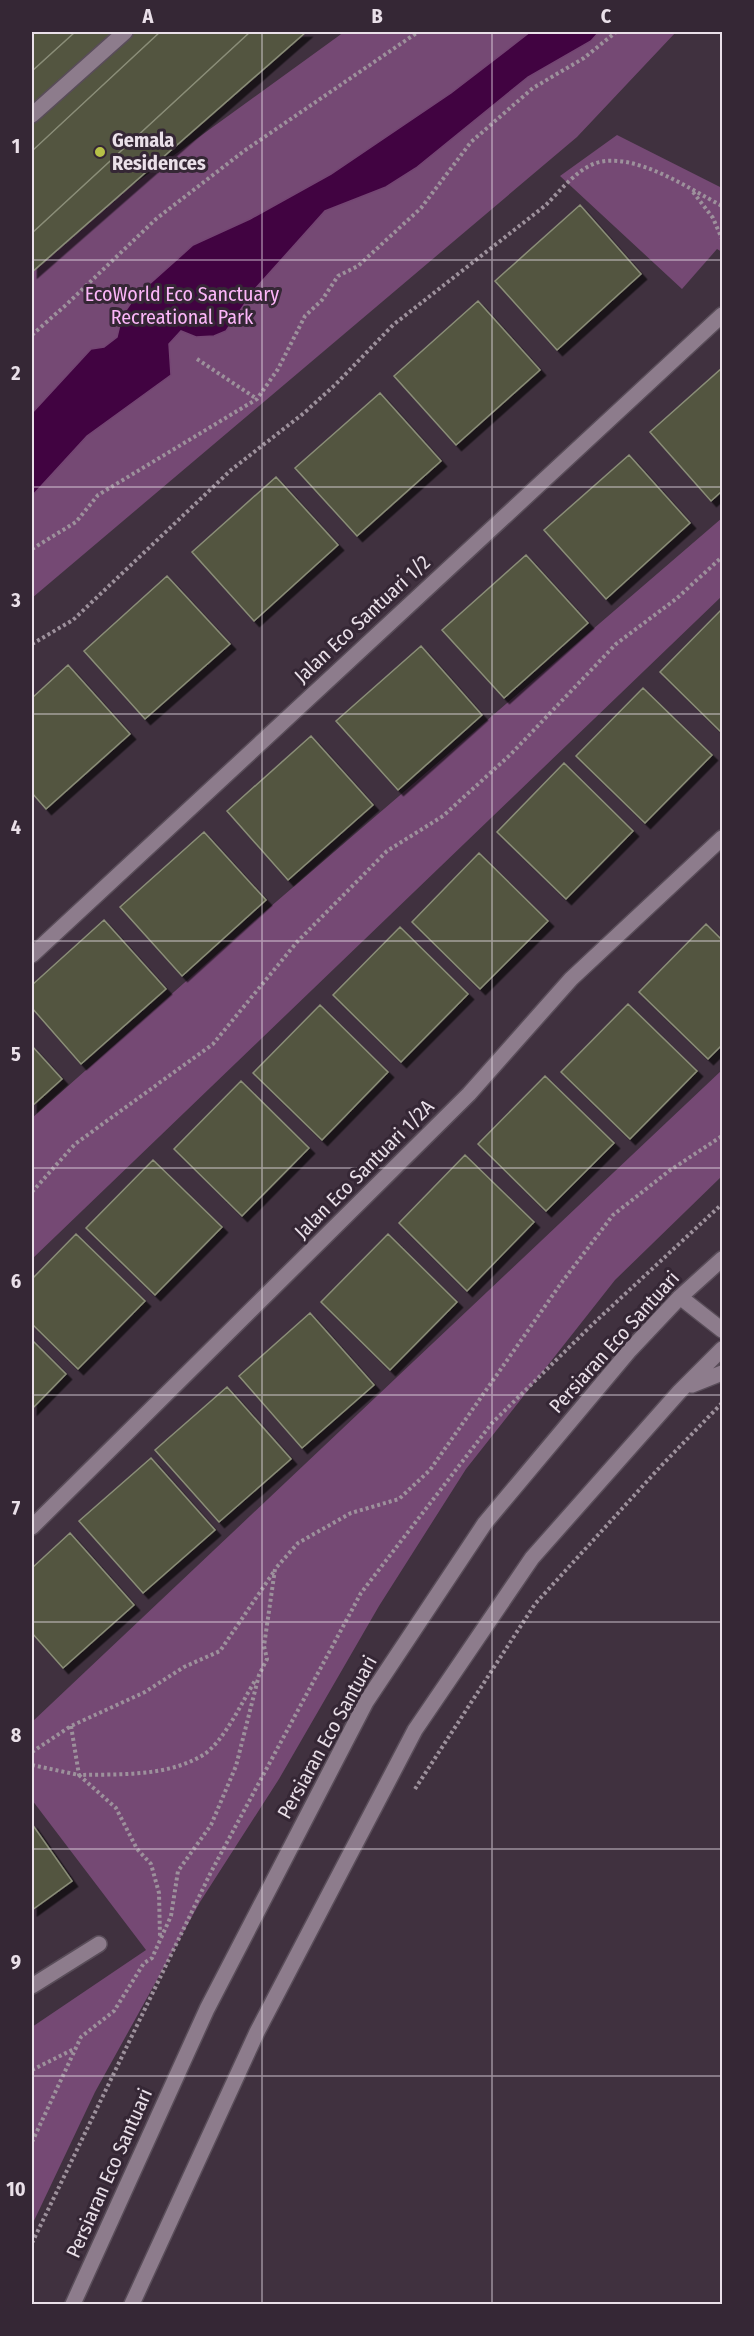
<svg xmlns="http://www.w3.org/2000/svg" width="754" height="2336" viewBox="0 0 754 2336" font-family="'Fira Sans Condensed',sans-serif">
	<defs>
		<filter id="shadow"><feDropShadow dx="5.5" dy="5.5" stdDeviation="0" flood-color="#0009"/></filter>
	</defs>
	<rect width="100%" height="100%" fill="#40313f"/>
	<path fill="#754974" d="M344,32H676L577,137L32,598V272L97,211Z
		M617,135L722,188V252L717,249L682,289L560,176Z
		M722,518V596L32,1259V1118L255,920Z
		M722,1070V1176L615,1280L466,1469L379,1606L279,1779L200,1902L95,2092L32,2225V2027L146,1950L32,1800V1722Z"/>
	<path fill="#410341" stroke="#744573" stroke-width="1.5" d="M530,32H599L591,41L528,77L416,168L386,187L325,211L255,289L226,331L214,336L196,337L181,331L169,344L171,375L87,436L32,496V413L91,349L104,347L117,337L122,316L135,297L193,245L250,219L331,174L451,93Z"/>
	<path fill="#525440" stroke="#8b8e78" stroke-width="1.5" filter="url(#shadow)" d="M32,32H306L32,272Z
		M32,32H75L32,71Z
		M160,32H250L32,233V151Z
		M580,205L641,274L557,350L495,281Z
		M478,301L540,370L456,445L394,376Z
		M722,368V491L711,501L650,432Z
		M380,393L441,461L357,536L295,468Z
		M629,455L690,523L606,599L544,530Z
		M276,477L338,545L254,621L192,552Z
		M526,555L588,623L504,698L442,630Z
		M167,576L230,644L145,719L84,651Z
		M722,609V733L660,672Z
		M421,646L482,715L398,790L336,721Z
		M68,665L130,734L46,809L32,793V698Z
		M643,688L712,755L645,823L576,756Z
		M311,736L373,805L288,880L227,811Z
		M564,763L633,831L566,899L497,832Z
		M204,832L266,900L182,976L120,907Z
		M479,853L548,921L480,989L412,922Z
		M104,920L166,989L81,1064L32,1008V985Z
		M706,924L722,940V1045L708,1059L639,992Z
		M400,927L468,994L401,1062L333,995Z
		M628,1004L697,1071L630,1139L561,1072Z
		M320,1005L388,1072L322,1140L253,1073Z
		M32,1046L62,1079L32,1106Z
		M545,1076L614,1143L546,1211L478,1144Z
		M241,1081L309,1148L242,1216L174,1149Z
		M465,1155L534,1222L467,1291L399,1223Z
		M153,1160L222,1227L155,1295L86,1228Z
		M76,1234L145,1301L78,1369L32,1324V1279Z
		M388,1234L457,1302L390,1370L321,1302Z
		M310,1313L374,1385L302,1448L239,1376Z
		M32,1340L66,1374L32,1409Z
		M227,1387L291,1459L219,1522L155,1450Z
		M151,1458L215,1530L143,1593L79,1521Z
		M70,1533L134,1605L63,1668L32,1633V1568Z
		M32,1824L72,1881L32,1910Z"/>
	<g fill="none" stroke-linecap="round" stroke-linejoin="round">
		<g stroke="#594d59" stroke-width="18">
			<path id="minor" d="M32,115L125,32
				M32,955L722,315
				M680,1297L722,1330
				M692,1385L722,1373
				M32,1527L469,1094L571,979L722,838
				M32,1986L99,1944
				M73,2304L207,2009L366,1702L485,1523L630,1350L680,1297L722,1259
				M132,2304L257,2032L415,1730L532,1558L680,1391L722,1349"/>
		</g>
		<path stroke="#9d919c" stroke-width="4" stroke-dasharray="3 3" stroke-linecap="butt" d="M693,192L713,218L722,239
			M32,335L67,304L156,219L244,151L418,32
			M197,359L257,399
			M32,549L76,522L98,495L257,399L278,369L305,316L322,300L338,276L358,266L421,208L471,142L533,88L584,58L616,32
			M32,644L73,620L231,470L304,413L336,384L393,325L546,205C560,191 576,170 596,163C634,151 690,189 722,206
			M32,1192L75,1144L213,1044L297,942L387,851L443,816L511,754L616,644L676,599L722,557
			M71,1726L79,1775C119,1774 167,1777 203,1755C224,1742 243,1700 256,1679
			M32,1752L71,1726L145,1692L184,1667L220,1651L275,1570
			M32,1765L79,1775L116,1808L137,1849L151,1864L159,1893L160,1937
			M415,1789L535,1604L661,1466L722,1403
			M32,2070L74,2049
			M32,2142L81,2037L114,2011L144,1963L152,1958L171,1916L178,1871L211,1825L236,1766L259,1675L267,1659L264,1646L275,1569L298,1543L351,1513L399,1499L430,1470L562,1282L613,1215L669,1171L722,1136
			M32,2243L211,1872L361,1593L492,1423L596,1321L722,1204"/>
		<use href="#minor" stroke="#8d7c8c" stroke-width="15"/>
	</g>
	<path fill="none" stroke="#eae0e9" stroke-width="1.5" stroke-opacity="0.55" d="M262,32V2304M492,32V2304M32,260H722M32,487H722M32,714H722M32,941H722M32,1168H722M32,1395H722M32,1622H722M32,1849H722M32,2076H722"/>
	<circle fill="#b7c147" stroke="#352735" stroke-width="2" cx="100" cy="152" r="6"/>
	<g text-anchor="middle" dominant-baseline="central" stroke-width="6" stroke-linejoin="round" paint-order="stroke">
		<g font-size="20" font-weight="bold" fill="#eae0e9" stroke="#352735" text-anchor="start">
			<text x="112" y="140">Gemala<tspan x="112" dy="23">Residences</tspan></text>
		</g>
		<g font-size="20" fill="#fcb6f9" stroke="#352735">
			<text x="182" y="294">EcoWorld Eco Sanctuary<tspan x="182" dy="23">Recreational Park</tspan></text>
		</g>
		<g font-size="20" fill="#eae0e9" stroke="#352735">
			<text transform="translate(362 619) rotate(-43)">Jalan Eco Santuari 1/2</text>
			<text transform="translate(364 1169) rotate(-45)">Jalan Eco Santuari 1/2A</text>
			<text transform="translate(614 1342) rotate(-48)">Persiaran Eco Santuari</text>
			<text transform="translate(327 1737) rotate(-61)">Persiaran Eco Santuari</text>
			<text transform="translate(109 2173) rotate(-66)">Persiaran Eco Santuari</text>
		</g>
	</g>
	<rect width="754" height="2336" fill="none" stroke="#352735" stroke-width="66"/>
	<rect x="33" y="33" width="688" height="2270" fill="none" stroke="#eae0e9" stroke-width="2"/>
	<g font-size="20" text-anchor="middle" font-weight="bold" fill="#eae0e9">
		<text x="148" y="23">A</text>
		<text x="377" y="23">B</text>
		<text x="606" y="23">C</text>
		<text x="16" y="153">1</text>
		<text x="16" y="380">2</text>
		<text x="16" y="607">3</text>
		<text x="16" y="834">4</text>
		<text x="16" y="1061">5</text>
		<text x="16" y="1288">6</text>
		<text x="16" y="1515">7</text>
		<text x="16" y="1742">8</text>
		<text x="16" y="1969">9</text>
		<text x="16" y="2196">10</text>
	</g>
</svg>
